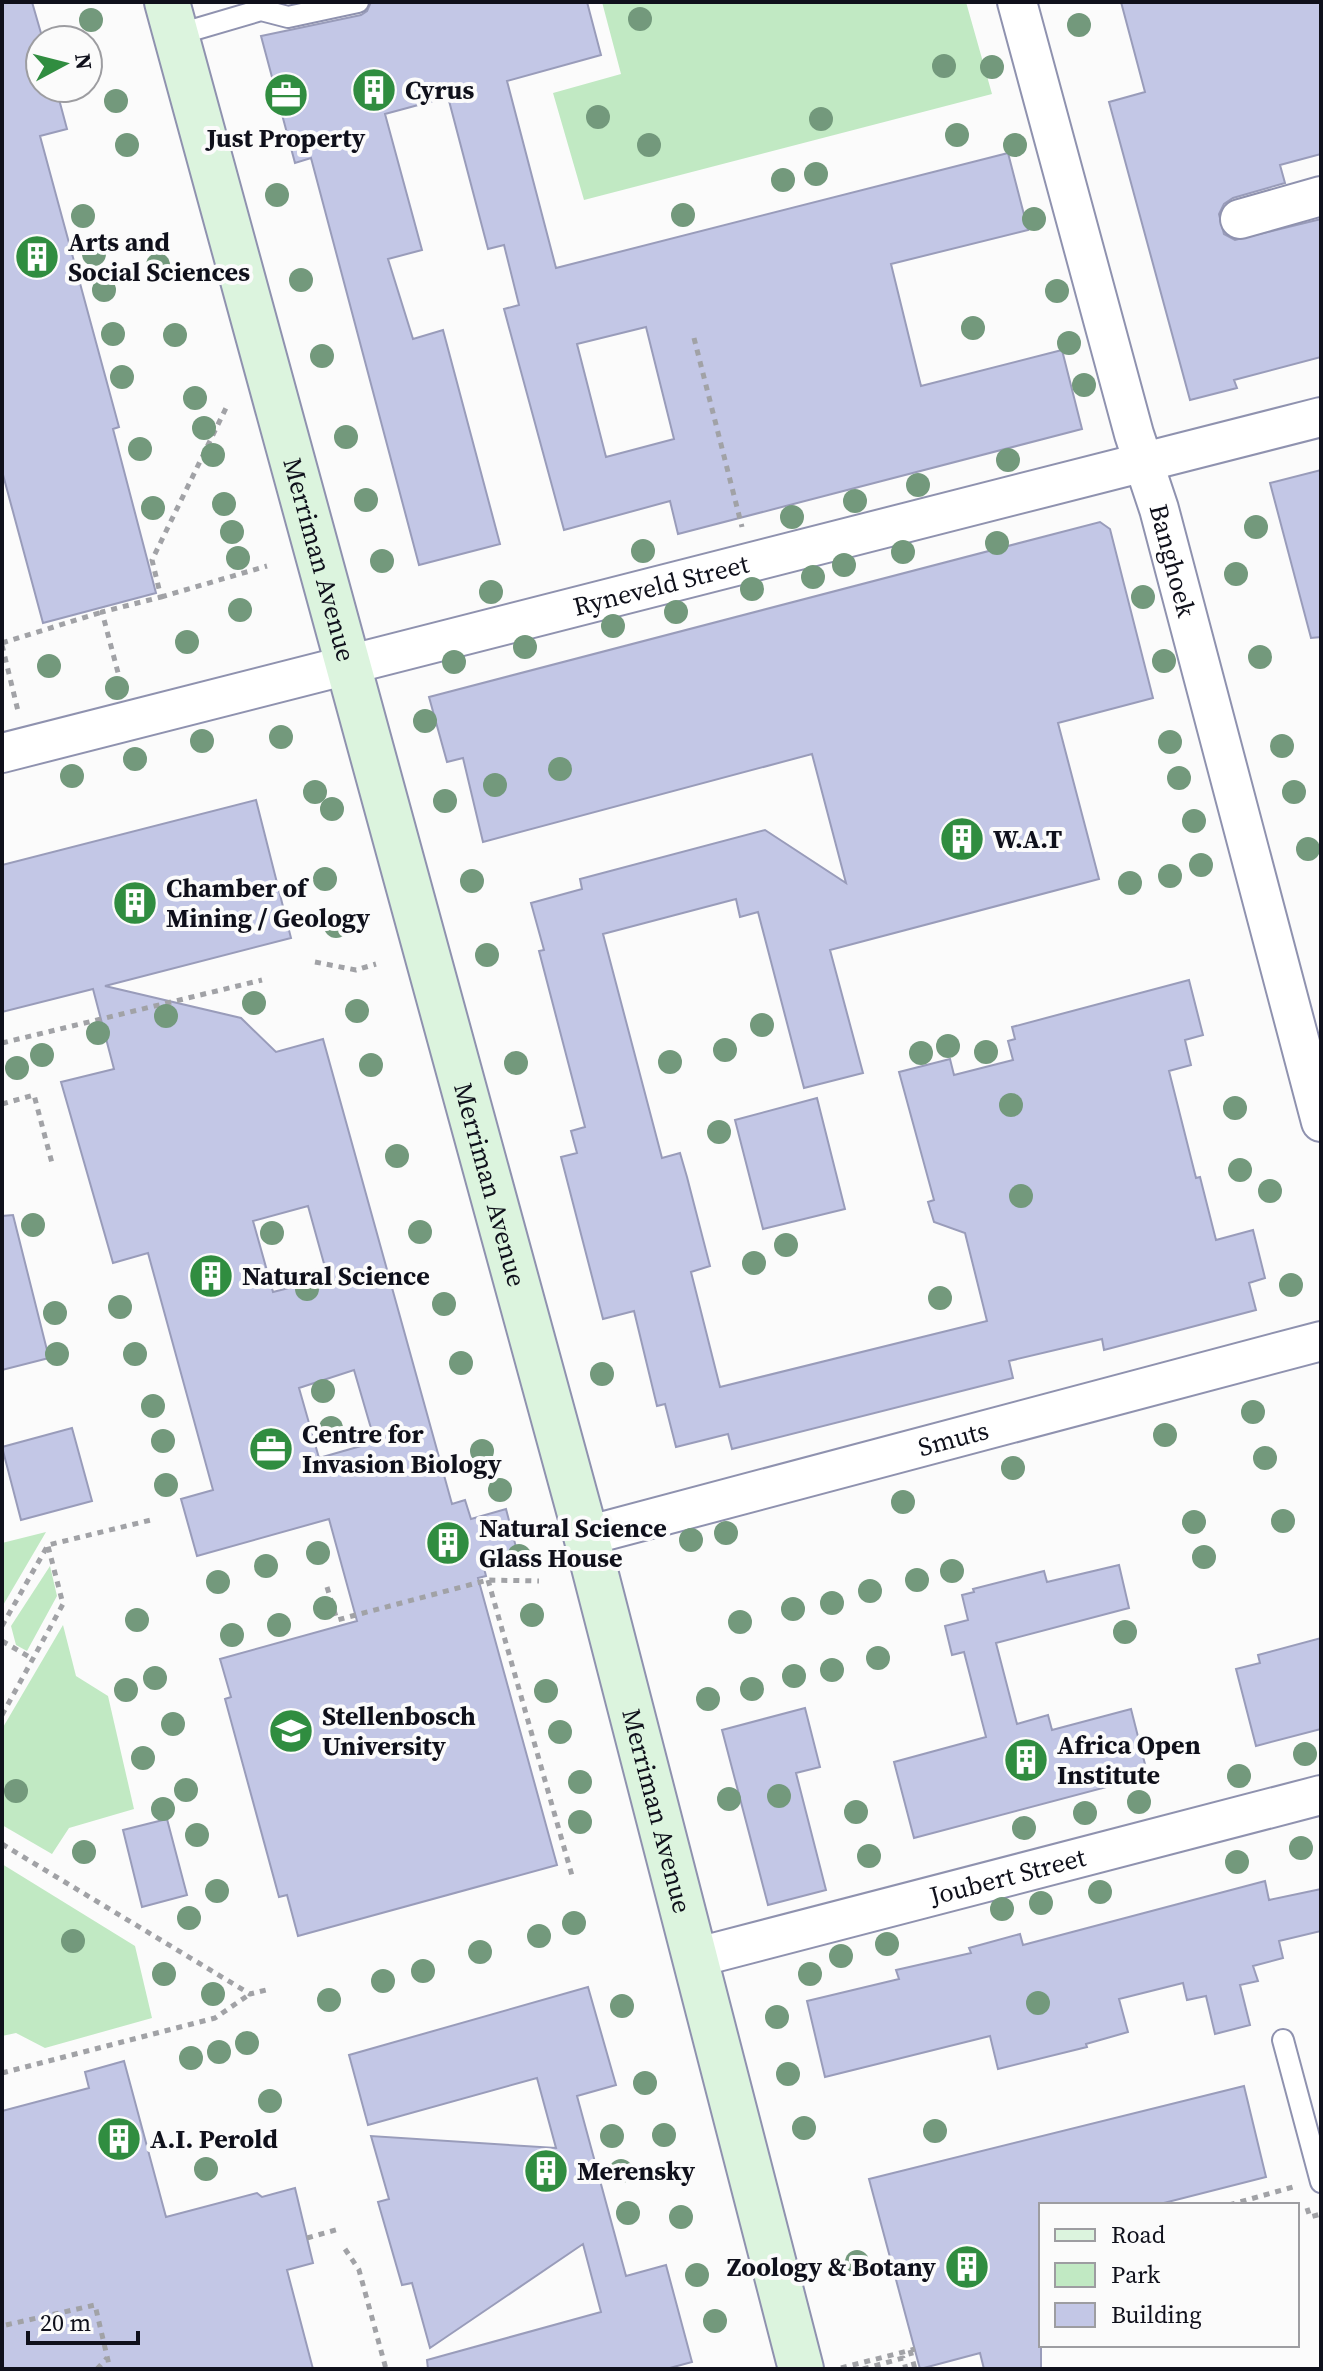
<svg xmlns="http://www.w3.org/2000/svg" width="1323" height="2371" viewBox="0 0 1323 2371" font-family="'Source Serif 4',serif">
	<rect width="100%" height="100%" fill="#fbfbfb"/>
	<path fill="#c1e9c3" d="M602,2H966L992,94L584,200L553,93L621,74Z
		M46,1532L2,1607V1543Z
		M50,1566L57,1596L27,1651L16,1645L11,1626Z
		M63,1625L76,1676L108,1696L134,1809L69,1828L52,1854L2,1825V1729Z
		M2,1864L135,1946L152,2018L45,2048L16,2033L2,2036Z"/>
	<path fill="#c3c7e6" stroke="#999cba" stroke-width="2" fill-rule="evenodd" d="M2,2H32L43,40L40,88H56L67,129L40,136L119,427L113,429L156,593L43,623L2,471Z
		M371,2H587L601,55L507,81L556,268L1008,153L1028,230L891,264L921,386L1062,350L1082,429L678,534L670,501L564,530L504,309L519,305L504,245L488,249L448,97L385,114L422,250L388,259L413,339L443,330L500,544L419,565L311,158L295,163L261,36L361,15L367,11ZM646,327L674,439L606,457L577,344Z
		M1121,2H1321V154L1280,165L1285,183L1233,198L1224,204L1219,214L1224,234L1235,240L1321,219V357L1234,380L1237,388L1190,400L1109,102L1145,92Z
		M1321,470V637L1311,638L1270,483Z
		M1100,522L1110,529L1153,698L1058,723L1099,879L830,950L863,1073L804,1088L758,912L740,917L736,899L603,934L662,1158L680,1153L687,1177L710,1266L691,1272L720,1387L987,1321L965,1233L934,1222L928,1202L934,1200L899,1072L950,1059L954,1075L1013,1060L1008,1041L1015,1039L1012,1027L1189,980L1203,1035L1185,1040L1191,1065L1169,1071L1196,1178L1200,1177L1216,1240L1253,1230L1265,1278L1249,1283L1256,1310L1104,1350L1102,1339L1009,1361L1013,1378L732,1449L728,1434L676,1447L665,1404L657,1406L634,1311L603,1319L561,1157L577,1153L571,1131L585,1127L539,951L544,950L531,903L582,889L580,879L765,830L846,883L812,754L483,842L463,758L447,762L429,697Z
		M256,800L291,938L105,986L241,1018L276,1052L323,1039L452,1504L465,1500L471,1519L506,1509L517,1551L482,1560L486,1576L478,1578L557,1865L298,1936L287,1895L279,1897L225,1699L231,1697L220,1659L357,1621L329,1519L197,1556L181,1499L213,1490L148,1253L113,1263L61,1082L114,1069L93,989L2,1012V865ZM308,1206L328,1278L273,1292L253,1221ZM354,1370L375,1442L319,1458L299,1388Z
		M817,1098L845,1209L763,1229L735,1120Z
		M13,1215L49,1358L2,1370V1216Z
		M72,1428L92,1501L21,1520L2,1447Z
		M1119,1565L1129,1608L996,1643L1017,1724L1048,1715L1052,1730L1131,1709L1148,1776L914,1838L894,1762L986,1737L964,1652L952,1655L945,1626L968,1620L962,1595L974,1592L973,1589L1044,1571L1047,1582Z
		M1321,1638V1729L1256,1746L1236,1669L1260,1663L1258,1655Z
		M805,1708L820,1767L796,1773L826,1890L768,1905L722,1730Z
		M167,1819L187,1895L142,1907L123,1830Z
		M1265,1881L1269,1900L1321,1889V1931L1279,1941L1283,1958L1253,1966L1258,1981L1240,1985L1250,2025L1215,2034L1206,1996L1187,2000L1183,1983L1119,1999L1128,2032L1086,2044L1087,2047L998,2069L990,2036L825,2077L807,2001L899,1979L896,1970L971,1953L969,1948L1020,1934L1023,1945Z
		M588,1987L616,2085L577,2096L626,2276L666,2265L692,2362L666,2369H428L427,2360L601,2312L583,2244L430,2348L412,2283L402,2285L378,2202L389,2199L371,2136L556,2148L537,2078L368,2125L349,2055Z
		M124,2061L166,2217L257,2193L262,2197L295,2188L313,2263L287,2270L313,2369H2V2111L89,2088L85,2072Z
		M1244,2086L1266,2177L1156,2205H1041V2369H984L980,2353L920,2369L869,2179Z"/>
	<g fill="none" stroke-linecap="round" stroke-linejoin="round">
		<g stroke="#8f92af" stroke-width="24">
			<path id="lane" d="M176,35L261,10L288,17L358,2
				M1283,2040L1321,2182"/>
		</g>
		<g stroke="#8f92af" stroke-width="42">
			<g id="street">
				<path id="s1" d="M1017,2L1134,434L1159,509L1321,1122"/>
				<path d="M1240,219L1321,196"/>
				<path id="s2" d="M2,753L1321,417"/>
				<path id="s3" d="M586,1536L1321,1341"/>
				<path id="s4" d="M694,1958L1321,1795"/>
			</g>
		</g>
		<g stroke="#8f92af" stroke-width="48">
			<g id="secondary">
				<path id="s5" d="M167,2L586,1536L801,2369"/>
			</g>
		</g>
		<path stroke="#a1a2a6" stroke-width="5" stroke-dasharray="6 6" stroke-linecap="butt" d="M694,338L742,527
			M161,597L267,566
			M2,643L102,612
			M2,645L18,711
			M121,684L102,612L161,597L152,560L226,408
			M315,962L356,970L376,964
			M2,1043L262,980
			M2,1104L34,1095L53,1167
			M488,1580L573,1879
			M327,1587L337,1620L488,1580L539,1581
			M2,1626L48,1545L151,1520
			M2,1641L33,1659
			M2,1715L63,1604L48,1546
			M2,1844L250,1994L270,1989
			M2,2073L215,2018L250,1994
			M1229,2205L1293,2187
			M1307,2208L1310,2217L1321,2214
			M307,2238L339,2229
			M345,2249L359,2270L386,2369
			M6,2325L95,2305L110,2369
			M910,2350L915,2369
			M841,2368L915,2349
			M97,2369L107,2358
			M863,2369L903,2358L906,2369"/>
		<use href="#lane" stroke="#fff" stroke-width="20"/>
		<use href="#street" stroke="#fff" stroke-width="38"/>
		<use href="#secondary" stroke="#dcf4de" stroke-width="44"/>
	</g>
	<g fill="#73997c">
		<circle cx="640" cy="19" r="12"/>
		<circle cx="91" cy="20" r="12"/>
		<circle cx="1079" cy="25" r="12"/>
		<circle cx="944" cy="66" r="12"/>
		<circle cx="992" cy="67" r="12"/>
		<circle cx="116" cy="101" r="12"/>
		<circle cx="598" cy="117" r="12"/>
		<circle cx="821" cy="119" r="12"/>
		<circle cx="957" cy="135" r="12"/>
		<circle cx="127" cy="145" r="12"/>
		<circle cx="649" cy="145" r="12"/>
		<circle cx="1015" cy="145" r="12"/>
		<circle cx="816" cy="174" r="12"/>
		<circle cx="783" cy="180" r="12"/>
		<circle cx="277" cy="195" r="12"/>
		<circle cx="683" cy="215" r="12"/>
		<circle cx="83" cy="216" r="12"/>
		<circle cx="1034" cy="219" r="12"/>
		<circle cx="94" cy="254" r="12"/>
		<circle cx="158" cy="265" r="12"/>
		<circle cx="301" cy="280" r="12"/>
		<circle cx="104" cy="290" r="12"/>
		<circle cx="1057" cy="291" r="12"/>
		<circle cx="973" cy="328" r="12"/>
		<circle cx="113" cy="334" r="12"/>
		<circle cx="175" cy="335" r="12"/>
		<circle cx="1069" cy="343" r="12"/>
		<circle cx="322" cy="356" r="12"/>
		<circle cx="122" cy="377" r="12"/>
		<circle cx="1084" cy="385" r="12"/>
		<circle cx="195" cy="398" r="12"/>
		<circle cx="204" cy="428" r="12"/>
		<circle cx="346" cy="437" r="12"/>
		<circle cx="140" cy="449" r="12"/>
		<circle cx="213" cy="455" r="12"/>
		<circle cx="1008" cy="460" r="12"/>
		<circle cx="918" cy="485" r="12"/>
		<circle cx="366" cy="500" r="12"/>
		<circle cx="855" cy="501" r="12"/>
		<circle cx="224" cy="504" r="12"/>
		<circle cx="153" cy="508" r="12"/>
		<circle cx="792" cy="517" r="12"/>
		<circle cx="1256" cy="527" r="12"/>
		<circle cx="232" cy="532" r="12"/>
		<circle cx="997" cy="543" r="12"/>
		<circle cx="643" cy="551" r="12"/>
		<circle cx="903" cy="552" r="12"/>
		<circle cx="238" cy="558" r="12"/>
		<circle cx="382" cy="561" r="12"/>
		<circle cx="844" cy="565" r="12"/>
		<circle cx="1236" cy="574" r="12"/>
		<circle cx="813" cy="577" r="12"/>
		<circle cx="752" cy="589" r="12"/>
		<circle cx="491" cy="592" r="12"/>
		<circle cx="1143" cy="597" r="12"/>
		<circle cx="240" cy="610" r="12"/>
		<circle cx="676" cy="612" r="12"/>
		<circle cx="613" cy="626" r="12"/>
		<circle cx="187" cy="642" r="12"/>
		<circle cx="525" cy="647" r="12"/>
		<circle cx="1260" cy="657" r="12"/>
		<circle cx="1164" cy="661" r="12"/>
		<circle cx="454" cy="662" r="12"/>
		<circle cx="49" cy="666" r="12"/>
		<circle cx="117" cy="688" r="12"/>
		<circle cx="425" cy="721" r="12"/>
		<circle cx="281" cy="737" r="12"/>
		<circle cx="202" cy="741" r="12"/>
		<circle cx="1170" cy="742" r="12"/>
		<circle cx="1282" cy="746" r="12"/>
		<circle cx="135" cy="759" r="12"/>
		<circle cx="560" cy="769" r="12"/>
		<circle cx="72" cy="776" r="12"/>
		<circle cx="1179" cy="778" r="12"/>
		<circle cx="495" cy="785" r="12"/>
		<circle cx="315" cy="792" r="12"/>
		<circle cx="1294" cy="792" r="12"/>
		<circle cx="445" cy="801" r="12"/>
		<circle cx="332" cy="809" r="12"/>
		<circle cx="1194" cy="821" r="12"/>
		<circle cx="1308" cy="849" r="12"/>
		<circle cx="1201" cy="865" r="12"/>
		<circle cx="1170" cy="876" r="12"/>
		<circle cx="325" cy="879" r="12"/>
		<circle cx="472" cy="881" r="12"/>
		<circle cx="1130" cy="883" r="12"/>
		<circle cx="336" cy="926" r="12"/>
		<circle cx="487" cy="955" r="12"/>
		<circle cx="254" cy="1003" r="12"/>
		<circle cx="357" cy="1011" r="12"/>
		<circle cx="166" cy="1016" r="12"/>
		<circle cx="762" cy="1025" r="12"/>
		<circle cx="98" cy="1033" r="12"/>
		<circle cx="948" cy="1046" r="12"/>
		<circle cx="725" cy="1050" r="12"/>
		<circle cx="986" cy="1052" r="12"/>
		<circle cx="921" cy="1053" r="12"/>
		<circle cx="42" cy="1055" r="12"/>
		<circle cx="670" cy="1062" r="12"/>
		<circle cx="516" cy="1063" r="12"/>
		<circle cx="371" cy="1065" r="12"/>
		<circle cx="17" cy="1068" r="12"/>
		<circle cx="1011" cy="1105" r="12"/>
		<circle cx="1235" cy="1108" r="12"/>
		<circle cx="719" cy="1132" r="12"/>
		<circle cx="397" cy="1156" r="12"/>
		<circle cx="1240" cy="1170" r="12"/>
		<circle cx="1270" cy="1191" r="12"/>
		<circle cx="1021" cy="1196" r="12"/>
		<circle cx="33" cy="1225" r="12"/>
		<circle cx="420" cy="1232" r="12"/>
		<circle cx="272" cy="1233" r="12"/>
		<circle cx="786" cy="1245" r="12"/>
		<circle cx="754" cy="1263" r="12"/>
		<circle cx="1291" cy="1285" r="12"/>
		<circle cx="307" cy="1289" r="12"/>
		<circle cx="940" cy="1298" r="12"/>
		<circle cx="444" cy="1304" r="12"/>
		<circle cx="120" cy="1307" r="12"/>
		<circle cx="55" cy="1313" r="12"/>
		<circle cx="57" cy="1354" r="12"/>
		<circle cx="135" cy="1354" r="12"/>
		<circle cx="461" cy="1363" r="12"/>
		<circle cx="602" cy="1374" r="12"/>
		<circle cx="323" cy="1391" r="12"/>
		<circle cx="153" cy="1406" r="12"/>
		<circle cx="1253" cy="1412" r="12"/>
		<circle cx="331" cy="1428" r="12"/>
		<circle cx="1165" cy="1435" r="12"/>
		<circle cx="163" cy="1441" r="12"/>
		<circle cx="482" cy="1451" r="12"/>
		<circle cx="1265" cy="1458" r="12"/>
		<circle cx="1013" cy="1468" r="12"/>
		<circle cx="166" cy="1485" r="12"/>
		<circle cx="500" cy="1490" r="12"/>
		<circle cx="903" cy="1502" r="12"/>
		<circle cx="1283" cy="1521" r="12"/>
		<circle cx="1194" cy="1522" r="12"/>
		<circle cx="726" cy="1533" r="12"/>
		<circle cx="691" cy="1540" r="12"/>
		<circle cx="318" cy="1553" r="12"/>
		<circle cx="519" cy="1556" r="12"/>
		<circle cx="1204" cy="1557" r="12"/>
		<circle cx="266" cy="1566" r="12"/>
		<circle cx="952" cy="1571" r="12"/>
		<circle cx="917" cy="1580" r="12"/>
		<circle cx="218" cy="1582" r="12"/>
		<circle cx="870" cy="1591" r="12"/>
		<circle cx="832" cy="1603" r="12"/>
		<circle cx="325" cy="1608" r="12"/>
		<circle cx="793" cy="1609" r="12"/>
		<circle cx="532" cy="1615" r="12"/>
		<circle cx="137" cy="1620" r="12"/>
		<circle cx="740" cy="1622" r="12"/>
		<circle cx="279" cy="1625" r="12"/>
		<circle cx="1125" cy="1632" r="12"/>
		<circle cx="232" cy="1635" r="12"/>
		<circle cx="878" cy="1658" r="12"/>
		<circle cx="832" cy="1670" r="12"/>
		<circle cx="794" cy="1676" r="12"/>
		<circle cx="155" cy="1678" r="12"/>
		<circle cx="752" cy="1689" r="12"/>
		<circle cx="126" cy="1690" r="12"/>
		<circle cx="546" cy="1691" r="12"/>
		<circle cx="708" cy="1699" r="12"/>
		<circle cx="173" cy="1724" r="12"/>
		<circle cx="560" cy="1732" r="12"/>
		<circle cx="1305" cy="1754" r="12"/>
		<circle cx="143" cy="1758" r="12"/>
		<circle cx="1239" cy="1776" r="12"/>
		<circle cx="580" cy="1782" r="12"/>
		<circle cx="186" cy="1790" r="12"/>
		<circle cx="16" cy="1791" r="12"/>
		<circle cx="779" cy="1796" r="12"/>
		<circle cx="729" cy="1799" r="12"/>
		<circle cx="1139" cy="1802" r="12"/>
		<circle cx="163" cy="1809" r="12"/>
		<circle cx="856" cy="1812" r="12"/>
		<circle cx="1085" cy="1813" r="12"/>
		<circle cx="580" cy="1822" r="12"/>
		<circle cx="1024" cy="1828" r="12"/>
		<circle cx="197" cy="1835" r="12"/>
		<circle cx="1301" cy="1848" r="12"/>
		<circle cx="84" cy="1852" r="12"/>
		<circle cx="869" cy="1856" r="12"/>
		<circle cx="1237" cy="1862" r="12"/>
		<circle cx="217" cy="1891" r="12"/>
		<circle cx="1100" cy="1892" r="12"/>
		<circle cx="1041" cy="1903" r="12"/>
		<circle cx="1002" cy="1909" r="12"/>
		<circle cx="189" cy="1918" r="12"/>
		<circle cx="574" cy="1923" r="12"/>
		<circle cx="539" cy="1936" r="12"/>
		<circle cx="73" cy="1941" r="12"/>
		<circle cx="887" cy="1944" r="12"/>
		<circle cx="480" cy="1952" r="12"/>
		<circle cx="841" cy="1956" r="12"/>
		<circle cx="423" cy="1971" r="12"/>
		<circle cx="164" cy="1974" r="12"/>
		<circle cx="810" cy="1974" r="12"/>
		<circle cx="383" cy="1981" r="12"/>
		<circle cx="213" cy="1994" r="12"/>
		<circle cx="329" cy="2000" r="12"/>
		<circle cx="1038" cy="2003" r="12"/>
		<circle cx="622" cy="2006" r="12"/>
		<circle cx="777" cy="2017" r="12"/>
		<circle cx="247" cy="2043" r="12"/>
		<circle cx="219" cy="2052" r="12"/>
		<circle cx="191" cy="2058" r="12"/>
		<circle cx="788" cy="2074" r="12"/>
		<circle cx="645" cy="2083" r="12"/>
		<circle cx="270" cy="2101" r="12"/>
		<circle cx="804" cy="2128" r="12"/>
		<circle cx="935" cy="2131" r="12"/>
		<circle cx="664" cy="2135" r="12"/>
		<circle cx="612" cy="2136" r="12"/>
		<circle cx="206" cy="2169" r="12"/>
		<circle cx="621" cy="2171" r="12"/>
		<circle cx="628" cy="2213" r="12"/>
		<circle cx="681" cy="2217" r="12"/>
		<circle cx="857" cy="2262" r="12"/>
		<circle cx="697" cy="2275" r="12"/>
		<circle cx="715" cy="2321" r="12"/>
	</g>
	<defs>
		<g id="building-disc" transform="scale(2.3)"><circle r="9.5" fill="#308d40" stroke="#fbfbfb"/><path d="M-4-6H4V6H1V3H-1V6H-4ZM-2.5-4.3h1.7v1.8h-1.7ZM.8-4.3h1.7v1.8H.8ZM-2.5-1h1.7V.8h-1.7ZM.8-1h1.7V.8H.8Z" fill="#fff"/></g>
		<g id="office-disc" transform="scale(2.3)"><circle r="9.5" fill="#308d40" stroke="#fbfbfb"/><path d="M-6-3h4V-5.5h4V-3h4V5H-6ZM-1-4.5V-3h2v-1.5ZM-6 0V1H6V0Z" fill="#fff"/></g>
		<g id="university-disc" transform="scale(2.3)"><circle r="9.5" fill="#308d40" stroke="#fbfbfb"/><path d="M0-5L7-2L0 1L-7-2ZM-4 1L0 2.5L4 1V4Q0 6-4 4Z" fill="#fff"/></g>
	</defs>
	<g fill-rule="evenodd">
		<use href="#building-disc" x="374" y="90"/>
		<use href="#office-disc" x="286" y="95"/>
		<use href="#building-disc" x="37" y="257"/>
		<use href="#building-disc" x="962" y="839"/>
		<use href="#building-disc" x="135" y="903"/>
		<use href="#building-disc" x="211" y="1276"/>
		<use href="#office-disc" x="271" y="1449"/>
		<use href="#building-disc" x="448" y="1543"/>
		<use href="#university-disc" x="291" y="1731"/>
		<use href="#building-disc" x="1026" y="1760"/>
		<use href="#building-disc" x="119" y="2139"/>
		<use href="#building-disc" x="546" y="2171"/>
		<use href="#building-disc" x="967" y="2267"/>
	</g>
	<g text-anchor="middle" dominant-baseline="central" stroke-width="8" stroke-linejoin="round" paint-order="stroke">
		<g font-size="26" font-weight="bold" fill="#0f101b" stroke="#fbfbfb" text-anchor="start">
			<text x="405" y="90">Cyrus</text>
			<text x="286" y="138" text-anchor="middle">Just Property</text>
			<text x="68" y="242">Arts and<tspan x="68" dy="30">Social Sciences</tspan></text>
			<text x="993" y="839">W.A.T</text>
			<text x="166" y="888">Chamber of<tspan x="166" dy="30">Mining / Geology</tspan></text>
			<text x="242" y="1276">Natural Science</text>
			<text x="302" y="1434">Centre for<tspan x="302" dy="30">Invasion Biology</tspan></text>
			<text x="479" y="1528">Natural Science<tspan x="479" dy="30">Glass House</tspan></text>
			<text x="322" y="1716">Stellenbosch<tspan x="322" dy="30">University</tspan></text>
			<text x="1057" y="1745">Africa Open<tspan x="1057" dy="30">Institute</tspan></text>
			<text x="150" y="2139">A.I. Perold</text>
			<text x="577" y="2171">Merensky</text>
			<text x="936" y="2267" text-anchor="end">Zoology &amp; Botany</text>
		</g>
		<g font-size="26" fill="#0f101b" stroke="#fbfbfb">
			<text stroke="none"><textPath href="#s5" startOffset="578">Merriman Avenue</textPath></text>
			<text stroke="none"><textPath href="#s1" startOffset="580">Banghoek</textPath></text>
			<text stroke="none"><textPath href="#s2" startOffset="680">Ryneveld Street</textPath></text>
			<text stroke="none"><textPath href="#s5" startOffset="1226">Merriman Avenue</textPath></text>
			<text stroke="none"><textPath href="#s3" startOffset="380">Smuts</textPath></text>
			<text stroke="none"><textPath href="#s5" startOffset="1874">Merriman Avenue</textPath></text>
			<text stroke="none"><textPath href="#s4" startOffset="324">Joubert Street</textPath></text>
		</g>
	</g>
	<rect width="1323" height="2371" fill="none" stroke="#0f101b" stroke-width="8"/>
	<rect x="1039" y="2203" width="260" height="144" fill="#fbfbfb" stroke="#9d9da1" stroke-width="2"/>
	<rect x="1055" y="2229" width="40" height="12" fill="#dcf4de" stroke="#9d9da1" stroke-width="2"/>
	<text x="1111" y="2243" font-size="24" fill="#0f101b">Road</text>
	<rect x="1055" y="2263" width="40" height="24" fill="#c1e9c3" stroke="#9d9da1" stroke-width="2"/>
	<text x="1111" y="2283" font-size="24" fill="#0f101b">Park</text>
	<rect x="1055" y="2303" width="40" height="24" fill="#c3c7e6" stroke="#9d9da1" stroke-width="2"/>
	<text x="1111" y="2323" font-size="24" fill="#0f101b">Building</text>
	<g transform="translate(64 64) rotate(83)"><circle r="38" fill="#fbfbfb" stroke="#9d9da1" stroke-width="2"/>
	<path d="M0-6L14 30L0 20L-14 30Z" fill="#308d40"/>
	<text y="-12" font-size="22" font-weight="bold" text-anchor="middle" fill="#0f101b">N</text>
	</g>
	<path d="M28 2331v12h110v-12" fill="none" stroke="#0f101b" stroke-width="4"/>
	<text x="40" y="2331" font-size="24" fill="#0f101b" stroke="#fbfbfb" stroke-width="6" paint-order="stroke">20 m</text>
</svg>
